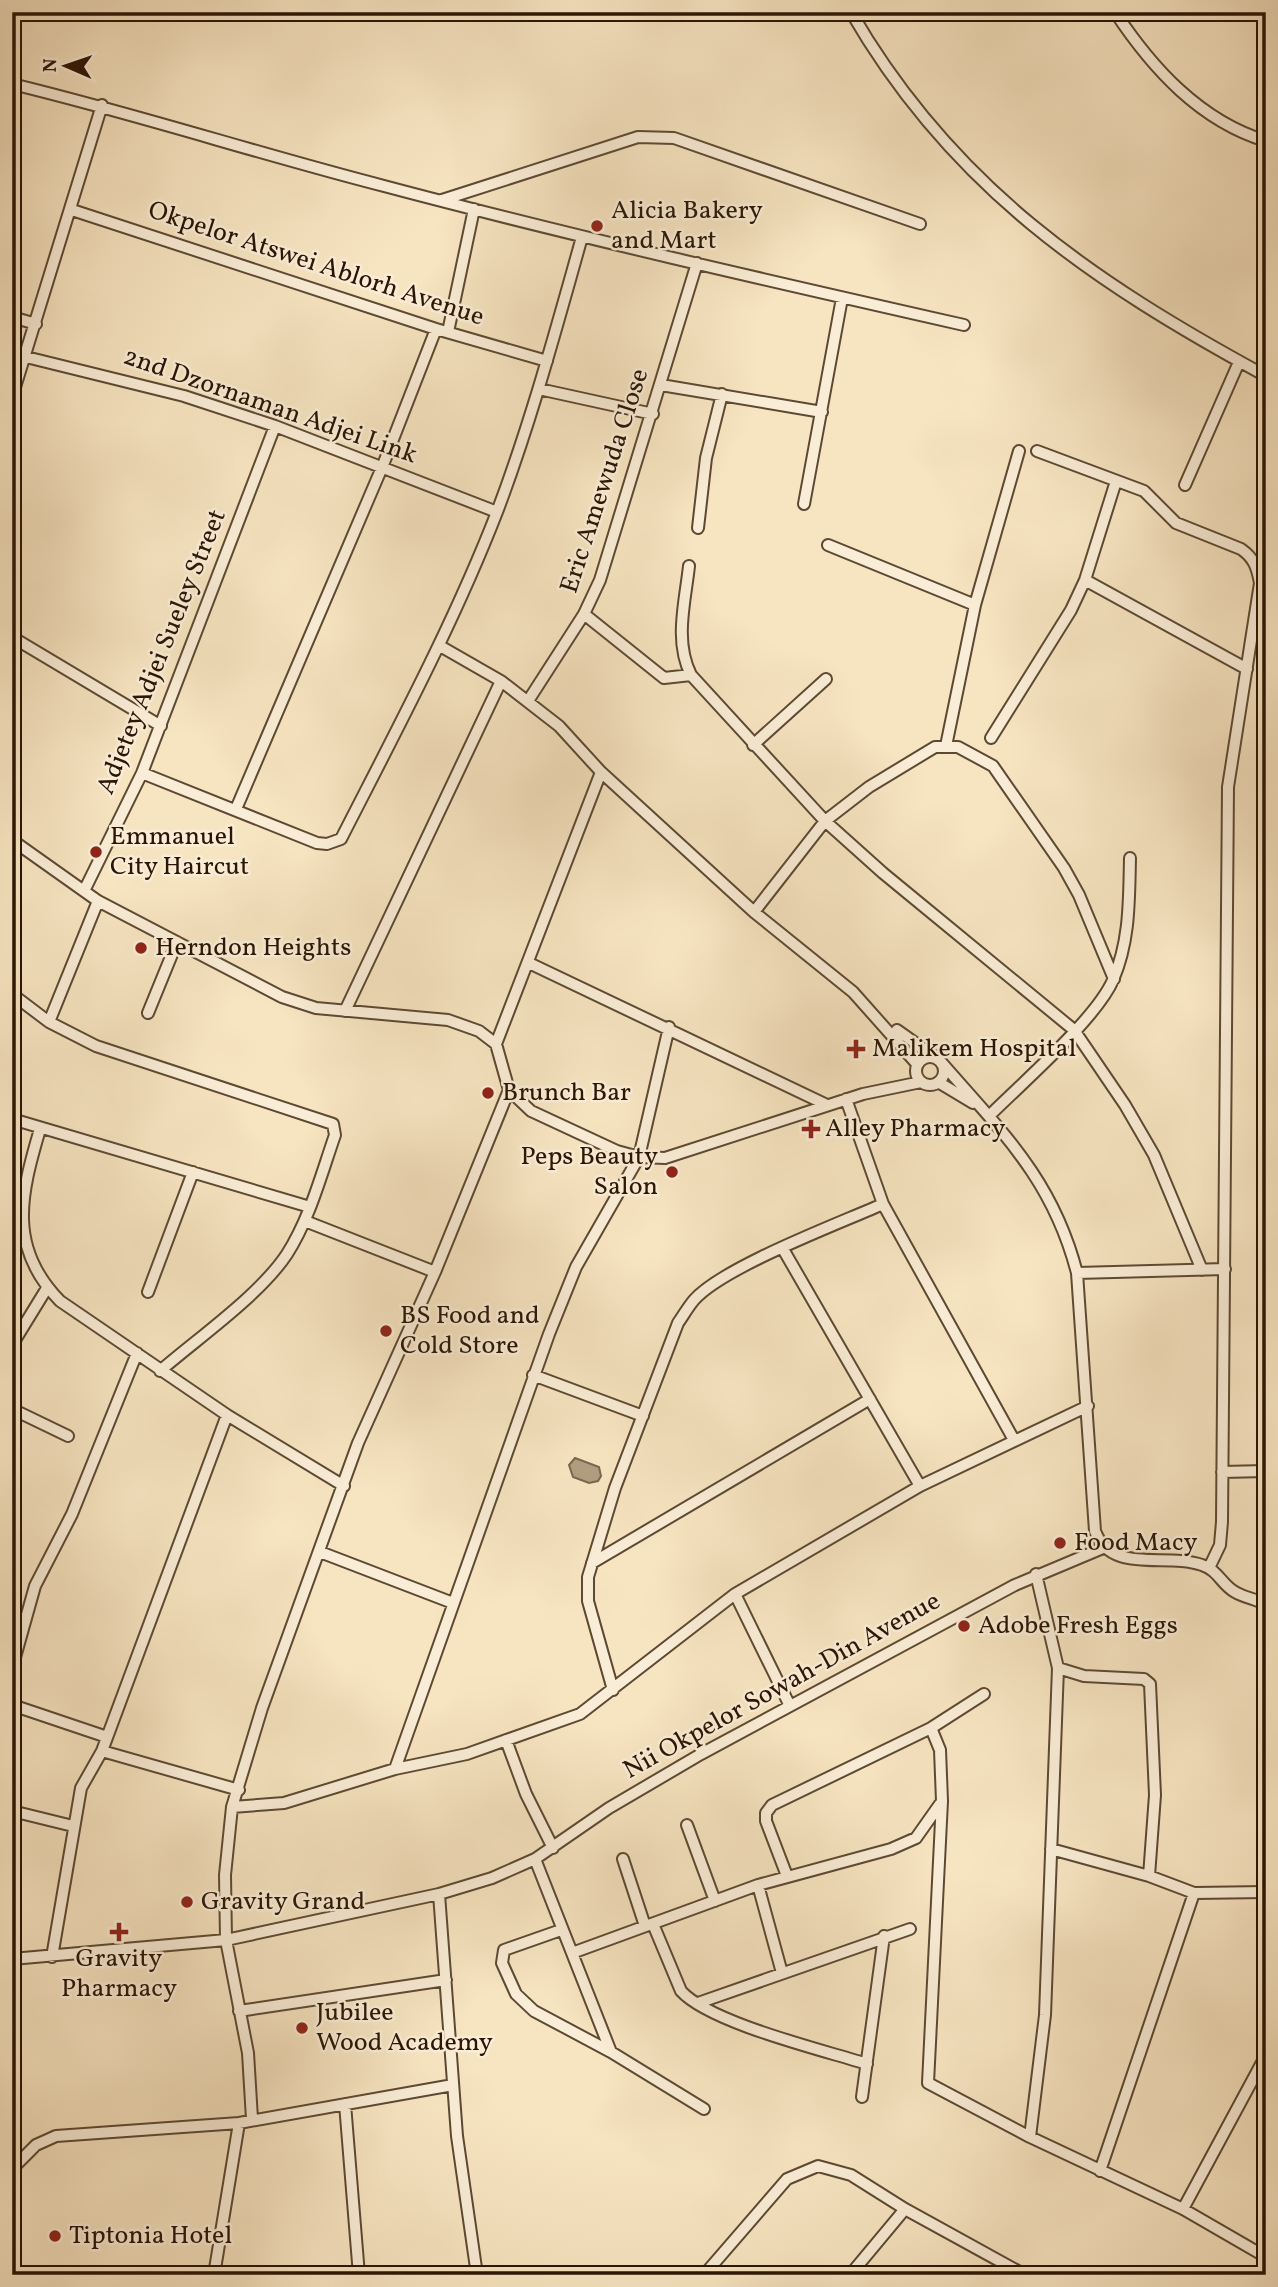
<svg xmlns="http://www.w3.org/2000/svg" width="1278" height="2287" viewBox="0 0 1278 2287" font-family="Vollkorn,serif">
	<rect width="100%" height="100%" fill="#f7e4c1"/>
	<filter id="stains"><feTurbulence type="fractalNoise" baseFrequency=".00286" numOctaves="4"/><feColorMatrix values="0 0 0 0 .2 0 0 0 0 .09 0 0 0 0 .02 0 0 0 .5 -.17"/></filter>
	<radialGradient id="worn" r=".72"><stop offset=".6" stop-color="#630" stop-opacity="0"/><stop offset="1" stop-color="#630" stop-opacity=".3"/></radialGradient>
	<path fill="#b19e81" stroke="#7b674f" stroke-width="2" d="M575,1458L599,1467L601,1476L598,1481L589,1483L573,1477L569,1465Z"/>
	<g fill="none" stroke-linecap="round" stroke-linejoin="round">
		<g stroke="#5d4933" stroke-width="14">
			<path id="minor" d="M678,12L686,13
				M851,12C952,187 1093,282 1266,376
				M1115,12C1152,68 1200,121 1266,141
				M12,84C137,114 259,154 384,186C576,237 770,281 964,325
				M442,200L638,137L674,138L920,224
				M72,210L436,329L547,361
				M12,317L36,324
				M448,332L474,209
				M26,357L184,396L275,426L497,512
				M661,385L822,412
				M539,389L653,414
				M12,397L102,105
				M1037,451L1144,491L1176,523L1241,549C1254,558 1257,567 1260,583L1228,787L1222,1522L1220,1545L1209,1568
				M1185,485L1239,362
				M804,504L842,298
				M698,528L706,458L722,394
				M828,545L975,605
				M689,566C685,603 674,641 691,675L825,821L883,873L1074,1030L1125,1105L1154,1155L1202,1270
				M1085,580L1247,669
				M584,614L664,678L691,675
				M12,637L161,726
				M440,646L501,681L559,726L601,772L754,912L853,992L917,1064
				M528,701L584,614L600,580L697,263
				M991,738L1071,610L1085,580L1116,481
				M753,745L826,679
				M946,746L975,605L1019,451
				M142,773L317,843L327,844L341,839C396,731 453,625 497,512C531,422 556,329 582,237
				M236,809L383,465L436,329
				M12,840L98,901L282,997L316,1008L448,1020L479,1031L496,1044L509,1090L531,1111L617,1151L639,1157L665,1158L863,1094L921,1082
				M84,891L142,773L275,426
				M754,912L825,821L869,787L935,747H958L993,766L1064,868L1079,895L1114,979
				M529,963L827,1105
				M12,994L49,1022L96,1046L333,1124L335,1135C321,1175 310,1218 287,1254C260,1295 198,1338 160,1371
				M345,1011L501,681
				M148,1013L177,942
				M49,1022L98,901
				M897,1030L935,1057
				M496,1044L601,772
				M916 1071a14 14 0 1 1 28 0a14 14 0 1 1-28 0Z
				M942,1063C1003,1133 1053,1180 1077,1273L1095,1531C1111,1575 1166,1552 1202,1565C1218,1570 1222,1585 1235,1592C1245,1598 1257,1599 1266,1605
				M938,1082L973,1103
				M846,1099L883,1204L1014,1440
				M989,1116C1021,1084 1096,1019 1113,980C1130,941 1129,900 1130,858
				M12,1119L310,1207
				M40,1129C21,1194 7,1247 60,1301L227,1415L344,1486
				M305,1221L435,1272
				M783,1249L920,1486
				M1077,1273L1225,1269
				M148,1292L193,1172
				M12,1345L47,1288
				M533,1375L643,1416
				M12,1409L68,1436
				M1222,1472L1266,1471
				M12,1503H13
				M320,1552L453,1603
				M592,1563L870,1399
				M735,1594L790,1706
				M12,1668L35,1586L72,1514L137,1353
				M1058,1668L1084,1676L1144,1679L1150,1684L1155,1795L1149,1876
				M613,1690L588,1601V1577L615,1488L678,1323C683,1316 688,1307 694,1300C723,1267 838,1224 883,1204
				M12,1705L107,1737
				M931,1728L940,1750L942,1801L928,2083L1030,2137L1183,2209L1266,2257
				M506,1740L526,1794L553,1848
				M102,1751L239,1790
				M395,1769L549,1334L576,1267L639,1157L669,1027
				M232,1807L284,1803L395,1769L467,1754L580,1714L735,1594L920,1486L1088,1406
				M12,1811L73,1826
				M687,1825L715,1901
				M1051,1849L1149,1876L1194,1893L1266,1892
				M535,1859L611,2052
				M623,1859L645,1926
				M787,1876L766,1821V1813L772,1805L931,1728L984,1694
				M758,1885L782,1973
				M653,1924L681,1991C710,2023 823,2050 867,2064
				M561,1930L504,1950L502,1963L516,1994L534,2011L611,2052L704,2109
				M572,1953L758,1885L891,1849L916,1838L940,1804
				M52,1957L81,1788L102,1751L227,1415
				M12,1959L226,1940L439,1894
				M698,2003L910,1929
				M239,2011L446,1980
				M12,2061V2187
				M862,2097L884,1936
				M345,2104L359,2275
				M252,2119L248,2053L226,1940L225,1875L232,1807L262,1708L358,1443L435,1272L509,1090
				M1030,2137L1045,2015L1058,1668L1036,1574
				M14,2167L36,2145L56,2136L239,2123L453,2085
				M1100,2171L1194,1893
				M1183,2209L1266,2055
				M214,2275L239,2123
				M477,2275L457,2136L439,1894L492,1878L535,1859L609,1808L701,1754L1015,1585L1103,1548
				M704,2275L787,2179L818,2166L851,2175L905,2209L1025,2275
				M850,2275L905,2209"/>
		</g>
		<use href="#minor" stroke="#faedd7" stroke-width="10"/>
	</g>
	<g fill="#8f2418" stroke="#faedd7" stroke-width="2.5">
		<circle cx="597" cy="226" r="7"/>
		<circle cx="96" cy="852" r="7"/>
		<circle cx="141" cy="948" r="7"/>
		<path d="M852.5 1038.5h7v7h7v7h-7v7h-7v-7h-7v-7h7z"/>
		<circle cx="488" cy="1093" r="7"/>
		<path d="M807.5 1118.5h7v7h7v7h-7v7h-7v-7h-7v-7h7z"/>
		<circle cx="672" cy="1172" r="7"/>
		<circle cx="386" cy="1331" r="7"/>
		<circle cx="1060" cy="1543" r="7"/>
		<circle cx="964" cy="1626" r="7"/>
		<circle cx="187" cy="1902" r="7"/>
		<path d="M115.5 1921.5h7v7h7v7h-7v7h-7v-7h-7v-7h7z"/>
		<circle cx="302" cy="2028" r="7"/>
		<circle cx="55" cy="2236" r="7"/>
	</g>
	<g text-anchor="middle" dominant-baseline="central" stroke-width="5" stroke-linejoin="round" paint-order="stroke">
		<g font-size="26" fill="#2a1504" stroke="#faedd7" text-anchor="start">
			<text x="611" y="211">Alicia Bakery<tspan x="611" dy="30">and Mart</tspan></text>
			<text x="110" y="837">Emmanuel<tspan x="110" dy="30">City Haircut</tspan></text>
			<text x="155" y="948">Herndon Heights</text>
			<text x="872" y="1049">Malikem Hospital</text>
			<text x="502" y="1093">Brunch Bar</text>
			<text x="825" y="1129">Alley Pharmacy</text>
			<text x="658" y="1157" text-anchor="end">Peps Beauty<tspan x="658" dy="30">Salon</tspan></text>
			<text x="400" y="1316">BS Food and<tspan x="400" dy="30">Cold Store</tspan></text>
			<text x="1074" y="1543">Food Macy</text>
			<text x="978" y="1626">Adobe Fresh Eggs</text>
			<text x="201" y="1902">Gravity Grand</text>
			<text x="119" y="1959" text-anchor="middle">Gravity<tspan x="119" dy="30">Pharmacy</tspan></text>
			<text x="316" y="2013">Jubilee<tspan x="316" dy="30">Wood Academy</tspan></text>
			<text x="69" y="2236">Tiptonia Hotel</text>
		</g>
		<g font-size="26" fill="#2a1504" stroke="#faedd7">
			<text transform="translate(316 264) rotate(18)">Okpelor Atswei Ablorh Avenue</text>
			<text transform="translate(270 406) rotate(19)">2nd Dzornaman Adjei Link</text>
			<text transform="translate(605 481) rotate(-72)">Eric Amewuda Close</text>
			<text transform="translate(162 652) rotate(-68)">Adjetey Adjei Sueley Street</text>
			<text transform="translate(782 1686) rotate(-29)">Nii Okpelor Sowah-Din Avenue</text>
		</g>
	</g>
	<rect width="1278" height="2287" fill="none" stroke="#f7e4c1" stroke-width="42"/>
	<rect x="14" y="14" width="1250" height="2259" fill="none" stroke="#2a1504" stroke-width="3.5"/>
	<rect x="21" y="21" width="1236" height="2245" fill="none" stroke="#2a1504" stroke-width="2"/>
	<g transform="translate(66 66) rotate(272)" stroke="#faedd7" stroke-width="5" paint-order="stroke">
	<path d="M0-5L12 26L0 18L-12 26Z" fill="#2a1504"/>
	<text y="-10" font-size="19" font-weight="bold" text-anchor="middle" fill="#2a1504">N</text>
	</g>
	<rect width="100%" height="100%" filter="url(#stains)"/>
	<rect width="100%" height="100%" fill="url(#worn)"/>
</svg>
